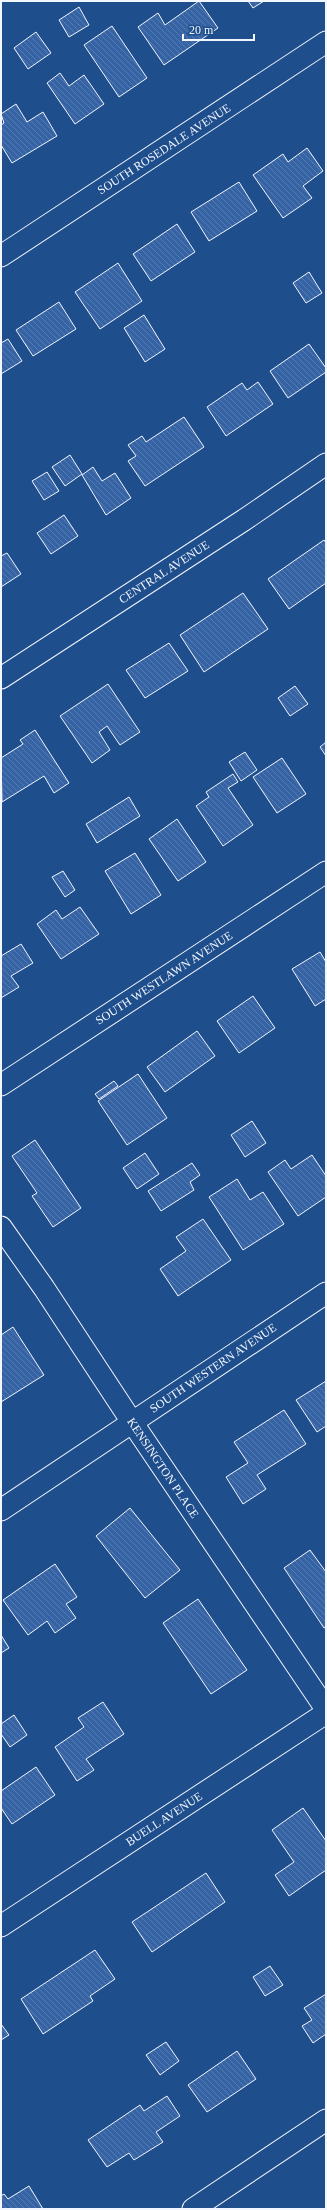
<svg xmlns="http://www.w3.org/2000/svg" width="327" height="2210" viewBox="0 0 327 2210" font-family="'Times New Roman',serif">
	<defs>
		<pattern id="building-back-hatch" width="6" height="6" patternUnits="userSpaceOnUse"><rect width="6" height="6" fill="#3563a3"/><path d="M-1 5l2 2M0 0l6 6M5-1l2 2" fill="none" stroke="#537ab1"/></pattern>
	</defs>
	<rect width="100%" height="100%" fill="#1f4e8c"/>
	<path fill="url(#building-back-hatch)" stroke="#f2f6ff" d="M199,1L218,28L164,65L138,27L158,13L165,25Z
		M248,1H264L253,8Z
		M79,7L89,25L69,37L59,20Z
		M112,26L147,78L119,97L84,45Z
		M36,32L51,53L28,69L14,48Z
		M60,73L69,86L84,75L104,104L75,124L47,83Z
		M16,104L27,122L43,112L57,136L12,163L1,145V125L4,123L1,114Z
		M307,148L323,171L303,186L312,198L283,218L253,175L283,154L288,162Z
		M239,182L257,211L209,241L191,212Z
		M177,224L195,252L151,281L133,254Z
		M118,263L142,301L100,329L75,292Z
		M309,272L322,293L306,303L293,283Z
		M59,302L76,329L33,356L16,330Z
		M144,315L165,349L145,362L124,328Z
		M8,339L22,361L1,374V343Z
		M309,344L326,368V372L288,398L270,371Z
		M258,382L273,404L226,436L207,407L242,383L247,390Z
		M184,417L204,447L145,486L128,461L136,456L128,445L142,436L146,442Z
		M70,455L82,474L65,486L52,467Z
		M93,467L102,481L115,473L131,498L106,515L82,475Z
		M47,472L59,491L44,500L32,481Z
		M64,515L78,536L51,554L37,533Z
		M324,540L326,543V583L289,609L268,579Z
		M7,553L21,574L1,587V556Z
		M243,593L268,629L204,672L180,635Z
		M169,643L188,671L145,698L126,670Z
		M108,684L140,732L120,745L107,726L99,732L110,750L92,763L60,716Z
		M295,686L308,704L290,716L278,698Z
		M35,730L69,783L54,793L44,776L2,802L1,758L23,744L20,740Z
		M326,742V756L320,747Z
		M245,752L257,770L241,781L229,762Z
		M282,758L306,794L277,813L253,777Z
		M233,774L238,782L228,788L253,825L223,846L196,806L209,797L206,792Z
		M129,797L140,816L97,843L86,824Z
		M177,819L206,862L178,881L149,839Z
		M135,853L161,895L131,914L105,871Z
		M63,871L75,890L65,897L52,877Z
		M80,907L99,934L61,959L37,924L56,910L62,919Z
		M21,944L33,963L11,976L19,987L1,998V956Z
		M320,952L326,962V999L315,1006L292,969Z
		M253,996L275,1028L239,1053L217,1021Z
		M197,1031L215,1056L165,1092L147,1067Z
		M138,1074L167,1118L127,1145L98,1101Z
		M114,1081L118,1086L99,1099L95,1094Z
		M252,1121L266,1143L245,1157L231,1135Z
		M35,1140L81,1208L53,1227L32,1196L37,1193L12,1156Z
		M145,1153L159,1174L137,1189L123,1168Z
		M312,1155L326,1176V1197L298,1216L268,1172L285,1160L291,1169Z
		M192,1163L200,1175L190,1182L194,1190L161,1211L148,1191Z
		M237,1179L250,1200L263,1192L284,1224L243,1250L209,1197Z
		M203,1219L231,1260L178,1296L160,1269L186,1251L176,1237Z
		M13,1327L44,1375L1,1402V1335Z
		M326,1381V1426L317,1432L296,1400Z
		M284,1410L306,1444L257,1475L266,1489L243,1504L226,1477L248,1463L234,1442Z
		M130,1508L180,1570L145,1598L96,1536Z
		M310,1550L326,1572V1627L324,1628L284,1568Z
		M55,1564L77,1597L66,1604L76,1618L55,1633L47,1621L28,1635L3,1600Z
		M198,1599L247,1670L211,1694L163,1623Z
		M1,1635L9,1648L1,1653Z
		M103,1702L124,1734L86,1759L94,1770L77,1781L55,1747L84,1727L78,1718Z
		M14,1715L27,1735L10,1747L1,1734V1724Z
		M36,1767L55,1795L12,1824L1,1808V1791Z
		M303,1808L326,1841V1870L289,1896L275,1875L294,1862L272,1830Z
		M206,1873L225,1902L152,1952L132,1922Z
		M95,1950L115,1979L90,1996L93,2001L43,2034L21,1999Z
		M270,1966L283,1985L265,1996L253,1977Z
		M326,1994V2034L313,2043L302,2026L312,2020L304,2008Z
		M1,2024L9,2035L1,2040Z
		M166,2042L179,2061L160,2075L146,2055Z
		M237,2051L256,2079L207,2112L188,2085Z
		M167,2096L180,2116L156,2132L163,2142L134,2160L129,2153L107,2167L88,2140L140,2105L144,2111Z
		M29,2186L43,2209H1V2196L4,2194L8,2199Z"/>
	<g fill="none" stroke-linecap="round" stroke-linejoin="round">
		<g stroke="#f2f6ff" stroke-width="23">
			<path id="street" d="M1,256L326,42
				M1,678L244,520L326,464
				M1,1085L326,872
				M1,1227L44,1288L132,1422L326,1709
				M1,1510L326,1293
				M1,1926L326,1713
				M193,2209L326,2120"/>
		</g>
		<use href="#street" stroke="#1f4e8c" stroke-width="21"/>
	</g>
	<g text-anchor="middle" dominant-baseline="central" stroke-width="3" stroke-linejoin="round" paint-order="stroke">
		<g font-size="12" fill="#f2f6ff" stroke="#1f4e8c">
			<text transform="translate(164 149) rotate(-33)">SOUTH ROSEDALE AVENUE</text>
			<text transform="translate(164 572) rotate(-33)">CENTRAL AVENUE</text>
			<text transform="translate(164 978) rotate(-33)">SOUTH WESTLAWN AVENUE</text>
			<text transform="translate(213 1368) rotate(-34)">SOUTH WESTERN AVENUE</text>
			<text transform="translate(163 1468) rotate(56)">KENSINGTON PLACE</text>
			<text transform="translate(164 1819) rotate(-33)">BUELL AVENUE</text>
		</g>
	</g>
	<rect width="327" height="2210" fill="none" stroke="#f2f6ff" stroke-width="4"/>
	<path d="M183 34v6h71v-6" fill="none" stroke="#f2f6ff" stroke-width="2"/>
	<text x="189" y="34" font-size="12" fill="#f2f6ff" stroke="#1f4e8c" stroke-width="3" paint-order="stroke">20 m</text>
</svg>
